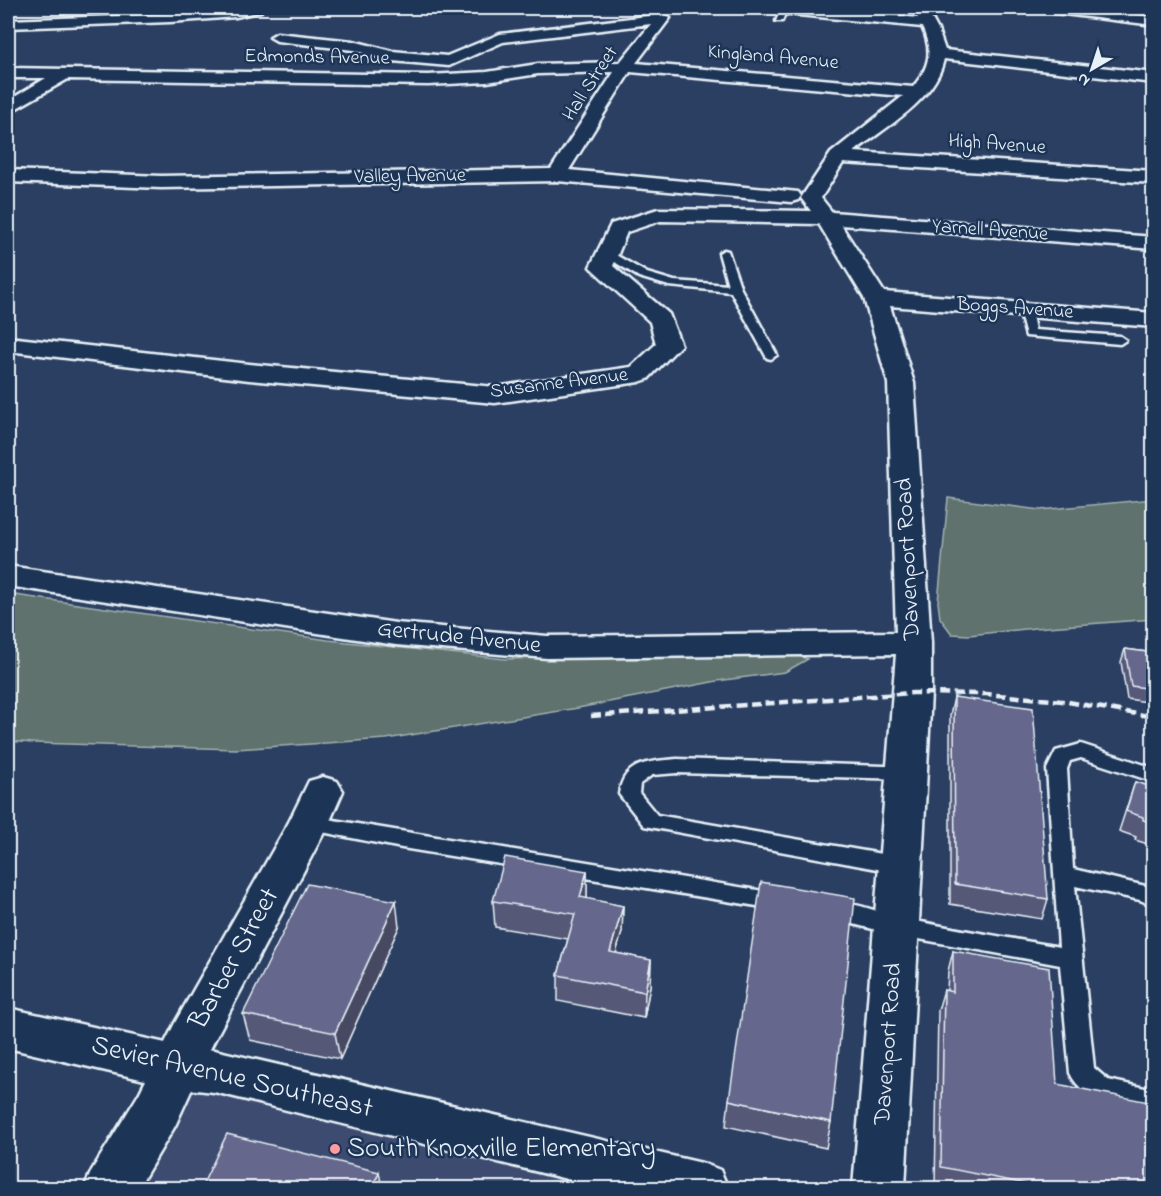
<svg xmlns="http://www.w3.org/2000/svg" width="1161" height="1196" viewBox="0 0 1161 1196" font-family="'Indie Flower',sans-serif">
	<rect width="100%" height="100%" fill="#2b3f62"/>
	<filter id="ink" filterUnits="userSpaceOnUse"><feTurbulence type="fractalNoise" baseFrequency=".0167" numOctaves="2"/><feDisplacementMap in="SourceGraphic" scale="12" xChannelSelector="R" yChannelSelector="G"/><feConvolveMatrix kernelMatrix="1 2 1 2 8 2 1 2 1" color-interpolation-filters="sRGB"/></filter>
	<g filter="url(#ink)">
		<path fill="#3c4b6f" d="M214,1071L702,1188H110L157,1110Z"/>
		<path fill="#5e726d" stroke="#a3b2b2" stroke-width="1.5" d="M948,498L1040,510L1153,499V619L1035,628L969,635L952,634L940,618L938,602Z
			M8,594L328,640L505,659L785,652L808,659L785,672L717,681L578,708L386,739L236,749L33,743L8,741Z"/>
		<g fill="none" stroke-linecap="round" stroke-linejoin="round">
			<g stroke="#e8f1f8" stroke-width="5">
				<path id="service" d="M782,8L787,9L782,21H776Z
					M607,250L647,273L674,281L728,285L719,253L724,250L728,251L741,289L777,355L771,359L767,358L731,292L669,286L639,277L603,255V251Z
					M1025,306L1031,310L1035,330L1120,336L1126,340L1120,344L1026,336L1019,310Z
					M1081,744L1154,768V782L1081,758L1070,761L1067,769L1073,869L1154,888V906L1140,900L1075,886L1094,1068L1108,1080L1154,1090V1112C1124,1106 1084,1104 1070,1073L1060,965L897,935L825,917L822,911L825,905C848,898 875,912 898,917C951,929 1005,937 1059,947L1047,769L1056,751Z
					M677,759L914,767L917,772L914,777L907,779L677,773L652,775L640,784L639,793L657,815L899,857L906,859L909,865L906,871L899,873L644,826L619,794C624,761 649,762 677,759Z
					M309,816L781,894L789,896L792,902L789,908L781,910L402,848L302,828L299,823L302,818Z"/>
			</g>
			<g stroke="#e8f1f8" stroke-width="5">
				<path id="minor" d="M241,8H263L261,11L236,17L170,22L8,28V20L170,14Z
					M760,8H814L918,18L912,8H926L938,30L945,50L1154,73V83L944,59C935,101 885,127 854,152L1154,171V183L843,163L821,198L832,212L1154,237V249L841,225L884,292L1154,313V327L890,306L914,383L931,643V693L905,1188H853L896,654L547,658L396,645L8,586V566L396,623L547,636L896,632L888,383L864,298L819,224L660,221L627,232L613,266L669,314L681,345L648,379L639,382L495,403L249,380L8,351V337L249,364L495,387L631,367L656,344L650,322L590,267L611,224L658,209L811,211L801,198L831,153L903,96L630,72L569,170L798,192L801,196L798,200L791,202L557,181L161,188L8,182V170L161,176L551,169L614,72L538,74L487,82L428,85L68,79L8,113V101L46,78H8V68L428,75L487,72L538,64L620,62L651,24L503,42L449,66L392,61L353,50L277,41L270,37L277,33L353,41L392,51L447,56L500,34L663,14L670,18L636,63L913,87C930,67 933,51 922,27L767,12Z
					M1040,8H1077L1154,17V25L1047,12Z
					M323,777L337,781L343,791L329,823L212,1045L175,1126L138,1188H84L92,1170L139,1094L176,1021L289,822L309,781Z"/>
			</g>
			<g stroke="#e8f1f8" stroke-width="5">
				<path id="secondary" d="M8,1008L179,1046L214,1050L702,1163L720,1170L728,1188H603L214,1092L179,1088L8,1048Z"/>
			</g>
			<use href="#service" fill="#1d3557" fill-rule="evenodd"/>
			<use href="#minor" fill="#1d3557" fill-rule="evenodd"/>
			<use href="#secondary" fill="#1d3557" fill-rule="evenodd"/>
			<path stroke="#e8f1f8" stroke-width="4.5" stroke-dasharray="10 4.5" stroke-linecap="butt" d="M591,716L913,693L986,694L1062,701L1154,717"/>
		</g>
		<path fill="#575978" stroke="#e8f1f8" stroke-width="1.5" d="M1125,649L1154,653V703L1127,699L1121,662Z
			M954,697L1048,899L1042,919L950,904V716Z
			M1154,780V846L1135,840L1136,837L1119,831L1135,782L1151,787Z
			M587,871V899L623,906L622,932L616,953L651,960L650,986L644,1018L558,1001V975L568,939L495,927L493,901Z
			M399,927L340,1059L250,1040L243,1014Z
			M953,951L1057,1084L1154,1188H944L935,1187L938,1010L944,990L947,991L948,971Z
			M729,1100L831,1122L826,1148L726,1126Z"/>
		<path fill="#474862" stroke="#e8f1f8" stroke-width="1.5" d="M587,871V897L580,923V897Z
			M396,901L399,927L340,1059L335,1033Z
			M623,906L622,932L609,978L610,952Z
			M651,960L650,986L644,1018L645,992Z
			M379,1172L382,1188H373Z"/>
		<path fill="#65678c" stroke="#e8f1f8" stroke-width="1.5" d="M1125,649L1154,653V689L1131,686Z
			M954,697L1033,708L1048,899L955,884Z
			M1135,782L1153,787L1154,785V823L1143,820V817L1126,811Z
			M505,857L587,871L580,897L623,906L610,952L651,960L645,992L558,975L575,914L493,901Z
			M761,882L855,898L831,1122L729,1100Z
			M307,884L396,901L335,1033L243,1014Z
			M953,951L1049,968L1057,1084L1154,1103V1188H1046L941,1167L944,990L953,992Z
			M227,1134L379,1172L373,1188H201Z"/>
	</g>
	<circle fill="#ff9aa2" stroke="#1d3557" stroke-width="2" cx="335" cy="1149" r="6"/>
	<g text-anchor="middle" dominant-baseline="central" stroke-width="5" stroke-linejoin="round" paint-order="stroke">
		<g font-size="20" fill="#e8f1f8" stroke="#1d3557">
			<text transform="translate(317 58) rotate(1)">Edmonds Avenue</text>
			<text transform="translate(773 58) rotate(5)">Kingland Avenue</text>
			<text transform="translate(591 84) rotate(-57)">Hall Street</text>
			<text transform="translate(997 145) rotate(4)">High Avenue</text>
			<text transform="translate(410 177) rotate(-1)">Valley Avenue</text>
			<text transform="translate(990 231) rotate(4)">Yarnell Avenue</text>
			<text transform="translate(1015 309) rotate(4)">Boggs Avenue</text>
			<text transform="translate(559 384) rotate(-7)">Susanne Avenue</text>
		</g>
		<g font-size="24" fill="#e8f1f8" stroke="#1d3557">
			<text transform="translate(909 559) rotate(-93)">Davenport Road</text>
			<text transform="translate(459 638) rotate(6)">Gertrude Avenue</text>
			<text transform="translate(889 1044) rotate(-86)">Davenport Road</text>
		</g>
		<g font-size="28" fill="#e8f1f8" stroke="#1d3557">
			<text transform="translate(235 959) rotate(-61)">Barber Street</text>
			<text transform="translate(232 1078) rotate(13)">Sevier Avenue Southeast</text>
		</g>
		<g font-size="28" fill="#e8f1f8" stroke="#1d3557" text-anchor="start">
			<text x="347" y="1149">South Knoxville Elementary</text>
		</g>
	</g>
	<rect width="1161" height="1196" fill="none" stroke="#1d3557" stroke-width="30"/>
	<rect x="15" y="15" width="1131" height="1166" fill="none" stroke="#e8f1f8" stroke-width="2" filter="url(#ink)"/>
	<g transform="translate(1092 69) rotate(219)" stroke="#1d3557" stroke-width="4.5" paint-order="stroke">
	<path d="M0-4.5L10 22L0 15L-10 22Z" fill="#e8f1f8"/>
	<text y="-9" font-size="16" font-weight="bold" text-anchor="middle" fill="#e8f1f8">N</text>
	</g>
</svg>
